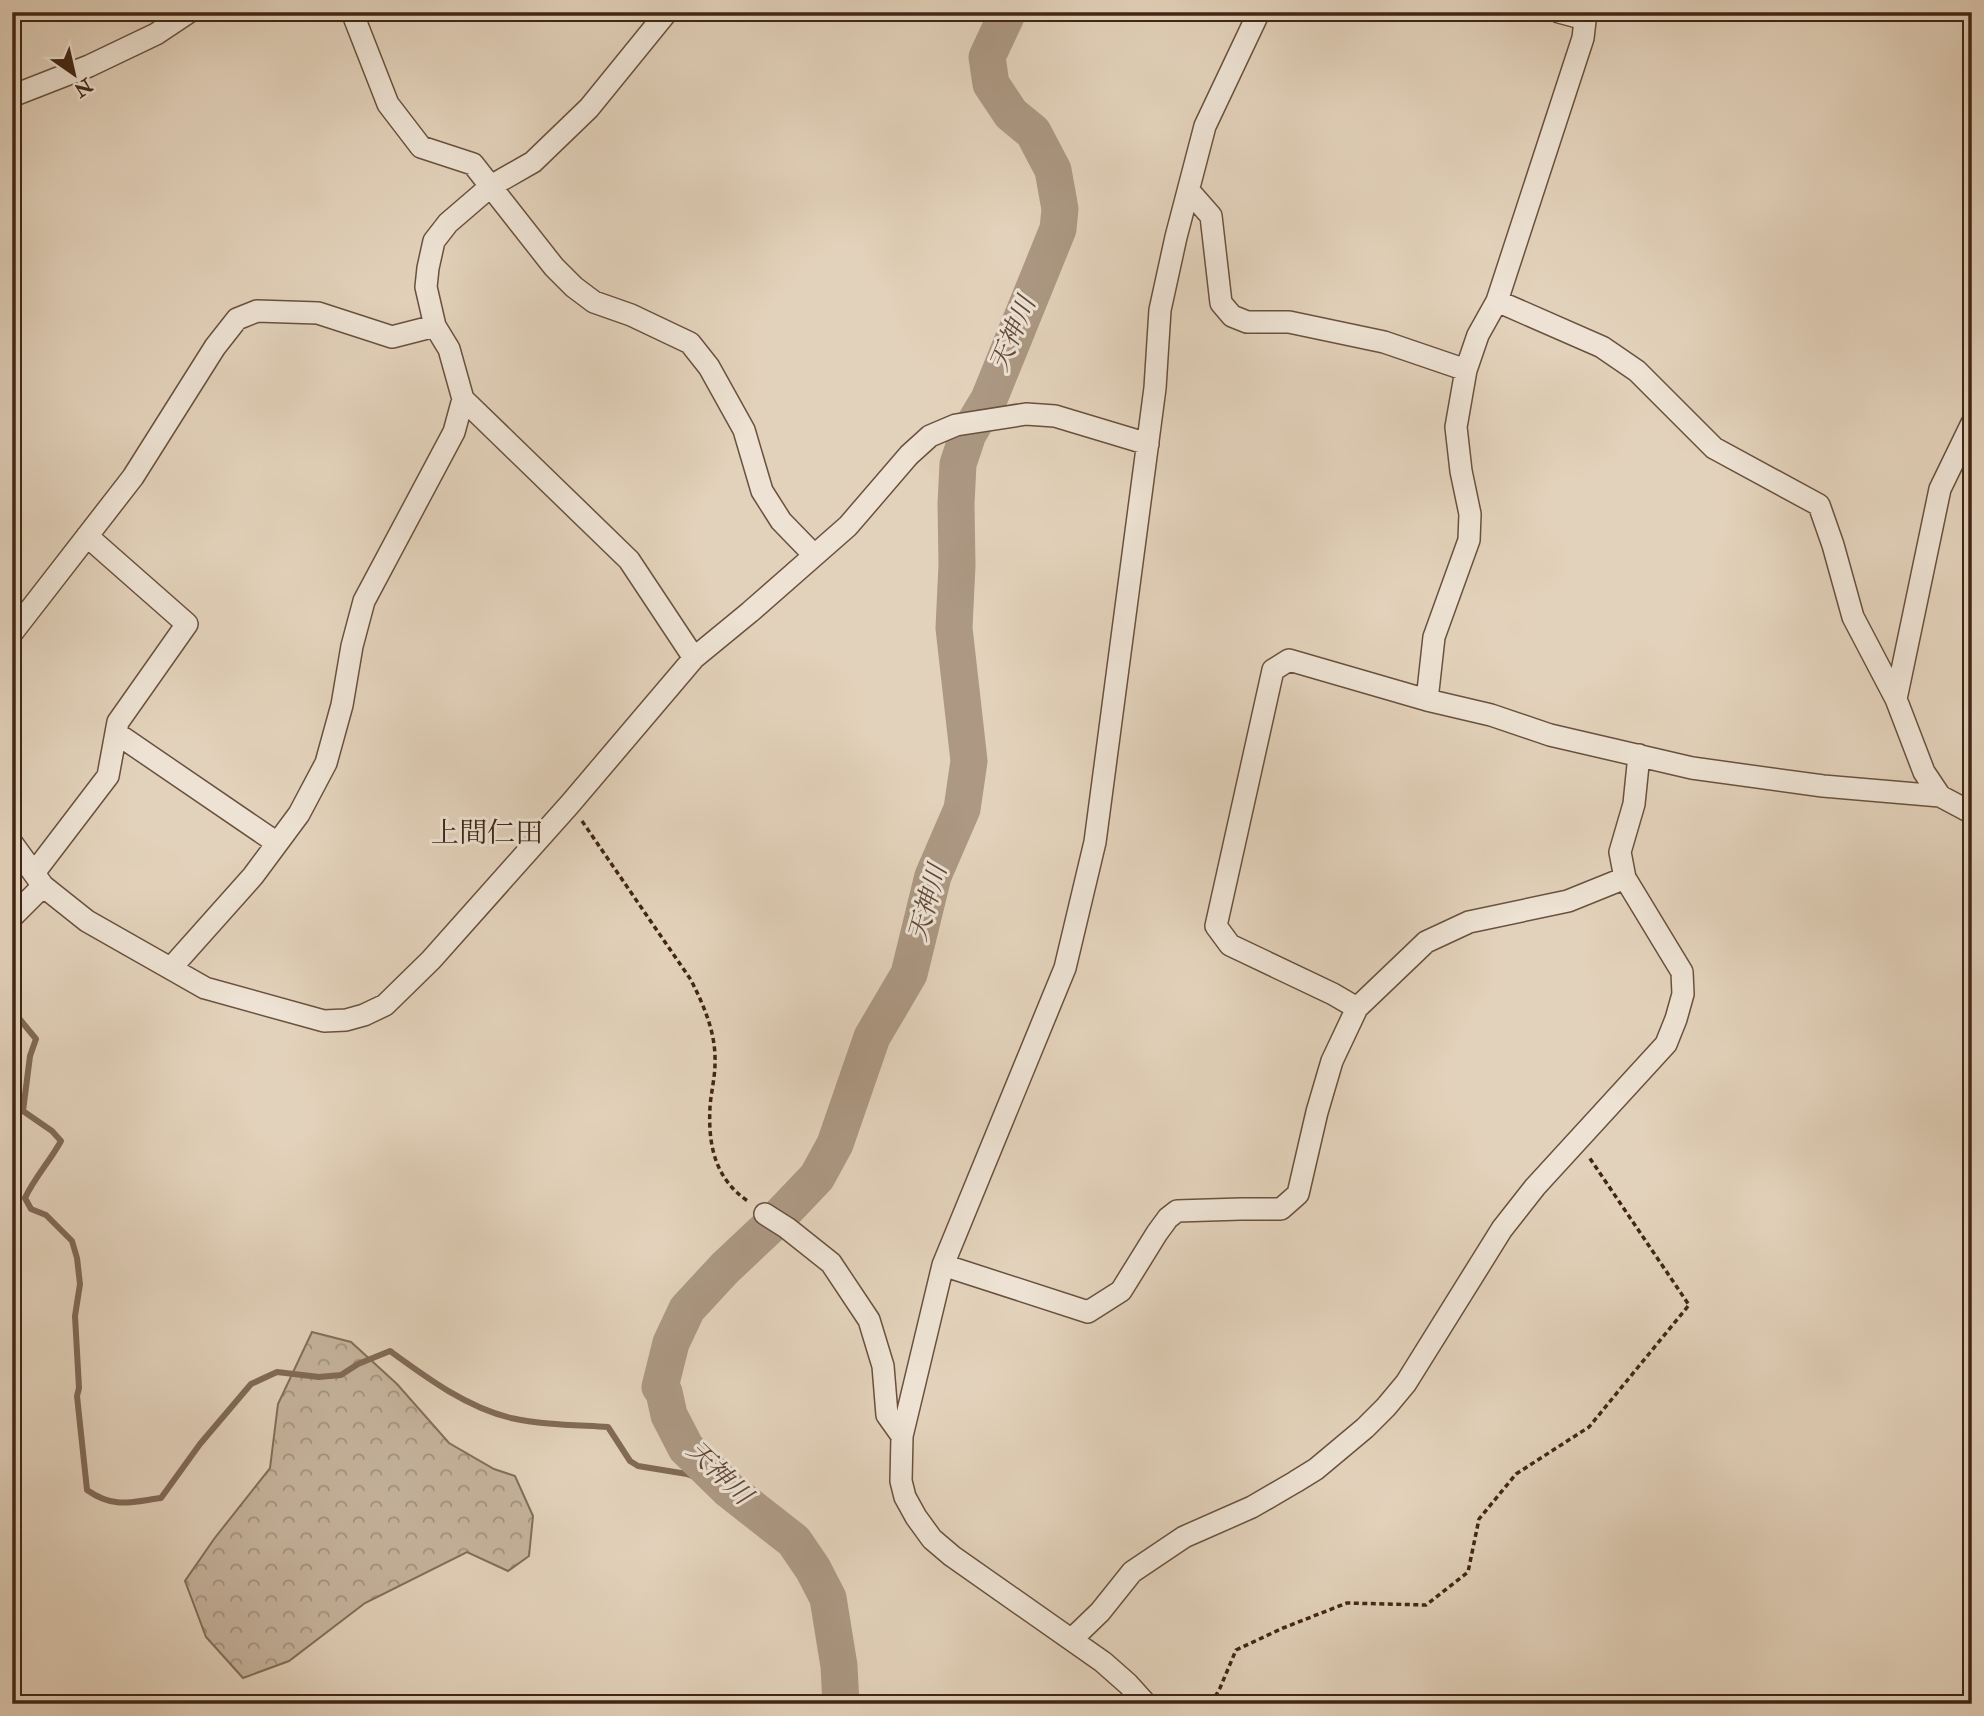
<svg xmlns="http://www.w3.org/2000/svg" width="1984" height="1716" viewBox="0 0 1984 1716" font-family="'IM FELL Double Pica','Noto Serif JP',serif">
	<defs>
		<pattern id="forest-crowns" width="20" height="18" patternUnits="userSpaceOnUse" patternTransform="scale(1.75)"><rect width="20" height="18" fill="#c7b59f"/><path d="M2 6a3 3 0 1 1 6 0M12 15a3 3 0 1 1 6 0" fill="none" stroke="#a39380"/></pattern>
	</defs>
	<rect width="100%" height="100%" fill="#e3d2bb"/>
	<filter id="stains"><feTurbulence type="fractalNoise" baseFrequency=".00286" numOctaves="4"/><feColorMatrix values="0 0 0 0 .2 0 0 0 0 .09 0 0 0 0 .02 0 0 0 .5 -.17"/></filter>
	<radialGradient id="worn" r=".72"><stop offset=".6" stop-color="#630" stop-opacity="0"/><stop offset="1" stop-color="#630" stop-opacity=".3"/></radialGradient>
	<path fill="url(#forest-crowns)" stroke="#846e5a" stroke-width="2" d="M312,1332L351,1342L397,1384L449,1443L494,1469L515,1476L533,1516L529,1556L508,1571L467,1552L365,1603L289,1661L243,1678L206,1637L185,1581L214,1539L270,1468L278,1404Z
		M843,1694L880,1704H829Z"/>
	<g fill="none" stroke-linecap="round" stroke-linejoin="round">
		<path stroke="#816a57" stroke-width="6" d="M12,1016L18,1017L36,1039L30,1056L23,1111L52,1131L61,1141C50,1161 35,1177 25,1198L31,1209L46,1215L72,1241L77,1258L80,1284L75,1316L79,1388L77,1396L87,1490C114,1509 131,1502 161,1498L200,1444L251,1384L277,1372L319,1377L341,1375L358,1364L390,1351C427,1378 466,1407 511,1418C543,1425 576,1425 608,1427L630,1461L638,1466L687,1474L729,1490"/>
		<path stroke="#ac9883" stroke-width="37" d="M841,1704L839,1666L828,1598L813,1569L794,1541L729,1490L686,1448L669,1415L664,1392L660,1387L671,1343L687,1309L725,1268L776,1220L817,1177L835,1144L872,1037L909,974L933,876L962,809L969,761L954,628L957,565L956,504L958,464L968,434L989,399L1058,229L1060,209L1053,170L1033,132L1011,114L991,84L987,57L1008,12"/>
		<g stroke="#6a513e" stroke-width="24">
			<path id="minor" d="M352,12L388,104L421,147L473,164L554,267L574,287L594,302L631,315L690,343L709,367L744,430L762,491L781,521L814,555
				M667,12L589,108L533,162L491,186L448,223L434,241L428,268L426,287L435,326L449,349L463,399L629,560L694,658
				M1559,12L1585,19
				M12,96L89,66L156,34L189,12
				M1189,191L1211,216L1221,303L1232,316L1247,322H1289L1384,342L1466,370
				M1497,301L1602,347L1637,371L1714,448L1819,505L1833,545L1853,617L1896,699L1924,772L1940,796
				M12,633L133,477L215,347L237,319L257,311L318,313L392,337L435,326
				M1896,699L1940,489L1972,423
				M1427,700L1434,637L1469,540L1470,514L1461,471L1456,427L1466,370L1478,335L1497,301L1583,38L1586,12
				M116,733L277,843
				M12,843L43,886L87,921L205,988L324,1021L346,1020L364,1015L385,1005L431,960L570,804L694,658L750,612L848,526L909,455L930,436L956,425L1026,414L1055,416L1148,444
				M34,873L108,776L118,722L187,624L87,536
				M12,917L43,886
				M171,968L253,876L299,814L326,763L342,705L352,646L364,601L454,432L463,399
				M1357,1008L1333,994L1230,945L1216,926L1273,670L1289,660L1427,700L1491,715L1550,735L1692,768L1823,786L1940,796L1972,813
				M765,1214L787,1228L831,1263L869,1320L883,1366L887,1415L902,1436
				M943,1265L1088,1312L1121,1291L1157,1233L1168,1218L1177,1211L1241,1209H1281L1298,1194L1317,1112L1332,1061L1357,1008L1426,942L1469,922L1568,901L1625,878
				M1072,1639L1100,1612L1132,1572L1184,1537L1252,1507L1295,1482L1316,1469L1365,1428L1386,1407L1406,1383L1502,1229L1535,1187L1666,1044L1676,1019L1683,994L1682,972L1625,878L1620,852L1634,804L1639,755
				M1146,1704L1128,1684L1103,1662L952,1556L932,1539L916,1517L905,1497L901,1481L902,1436L943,1265L1065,968L1095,842L1155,388L1160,310L1176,237L1205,126L1259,12"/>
		</g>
		<path stroke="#412615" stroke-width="3.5" stroke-dasharray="5 3.5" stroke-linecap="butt" d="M582,821L691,980C704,1006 716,1033 715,1063C715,1078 711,1092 710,1107C708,1146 715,1179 749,1202
			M1211,1704L1220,1688L1236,1650L1283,1628L1347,1603L1426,1605L1468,1572L1479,1519L1516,1474L1589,1427L1689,1305L1589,1157"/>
		<use href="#minor" stroke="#ede2d3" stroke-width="21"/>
	</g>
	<g text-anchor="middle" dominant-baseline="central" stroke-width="6" stroke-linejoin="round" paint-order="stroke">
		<g font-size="26" font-style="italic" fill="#614836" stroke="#ede2d3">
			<text transform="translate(1013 334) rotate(-67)">天神川</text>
			<text transform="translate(928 903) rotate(-74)">天神川</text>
			<text transform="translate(719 1473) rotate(44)">天神川</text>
		</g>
		<g font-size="28" fill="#412615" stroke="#ede2d3">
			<text x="487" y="833">上間仁田</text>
		</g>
	</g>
	<rect width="1984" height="1716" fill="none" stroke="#e3d2bb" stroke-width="42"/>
	<rect x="14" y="14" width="1956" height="1688" fill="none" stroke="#412615" stroke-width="3.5"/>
	<rect x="21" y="21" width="1942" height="1674" fill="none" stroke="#412615" stroke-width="2"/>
	<g transform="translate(74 74) rotate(146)" stroke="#ede2d3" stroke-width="5" paint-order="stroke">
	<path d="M0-5L12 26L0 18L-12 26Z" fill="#412615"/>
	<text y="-10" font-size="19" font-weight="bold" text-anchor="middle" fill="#412615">N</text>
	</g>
	<rect width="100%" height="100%" filter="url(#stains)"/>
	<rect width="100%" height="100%" fill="url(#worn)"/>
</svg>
